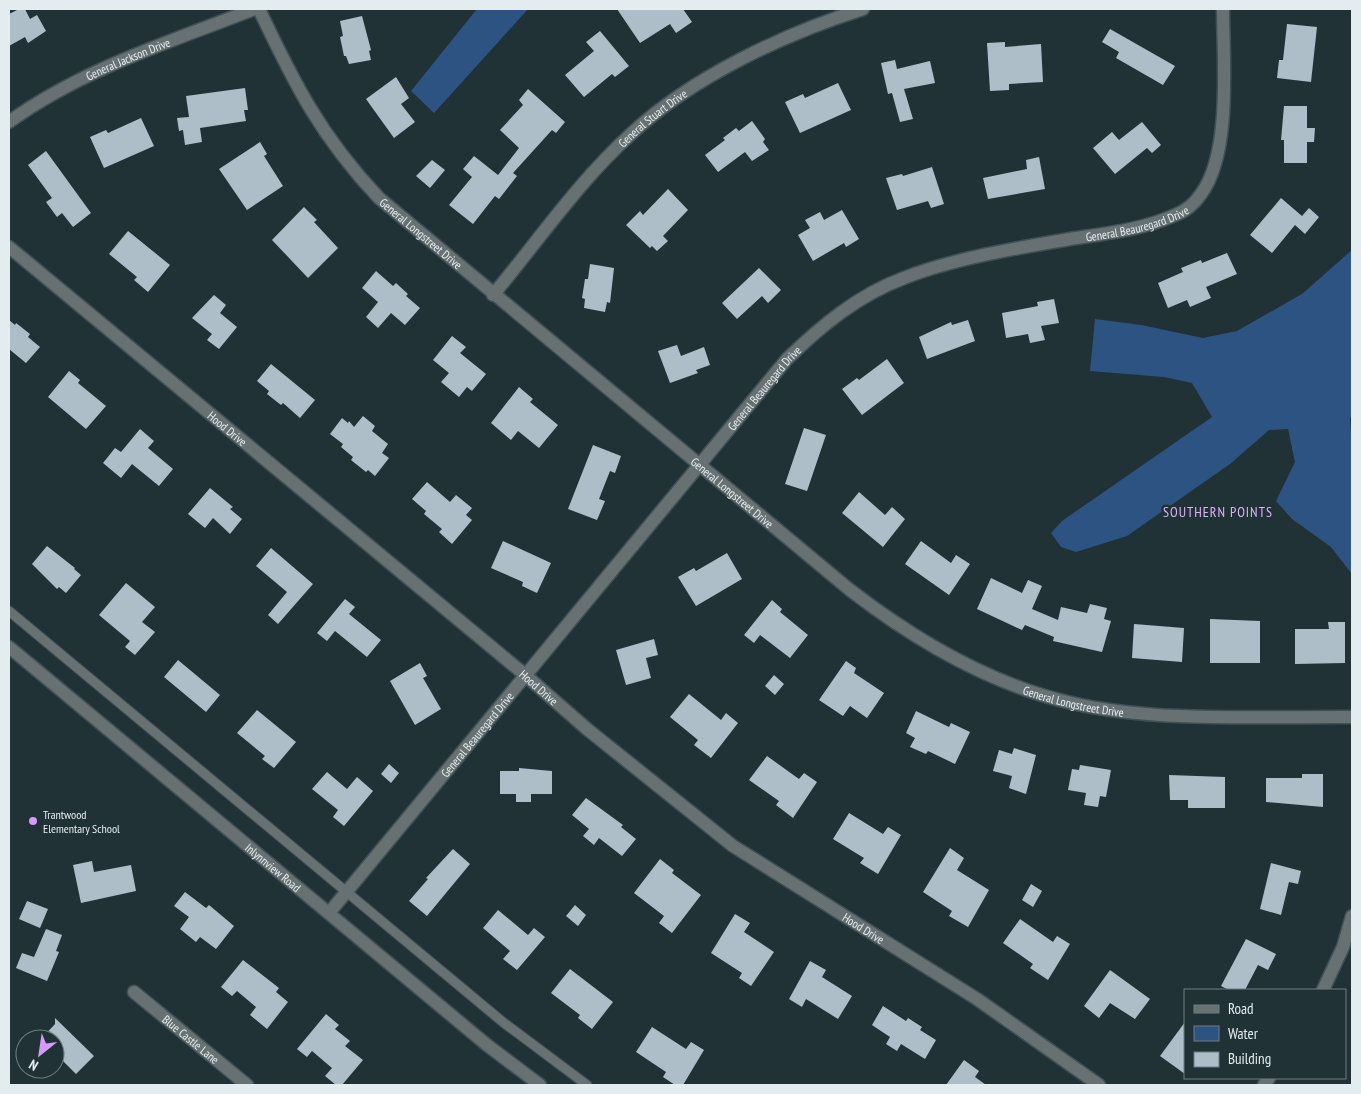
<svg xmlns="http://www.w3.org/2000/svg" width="1361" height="1094" viewBox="0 0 1361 1094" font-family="'PT Sans Narrow',sans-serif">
	<rect width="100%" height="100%" fill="#213237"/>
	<path fill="#2d5382" d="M477,9H528L434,113L411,91Z
		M1352,250V413L1350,419L1352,450V574L1331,547L1292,519L1276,501L1295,462L1288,429L1269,430L1230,464L1127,536L1076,552L1061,547L1051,533L1062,521L1212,417L1192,383L1164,377L1090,371L1095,319L1141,325L1203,338L1237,331L1302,294Z"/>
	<path fill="#aebec9" d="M19,9H25L30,19L37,15L46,31L28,43L25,37L9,46V14Z
		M617,9H683L692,22L676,33L670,24L640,43Z
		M362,16L371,50L369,51L371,60L349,64L346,56H344L340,37L343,36L340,21Z
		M1287,24L1317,27L1311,82L1277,78L1279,60H1283Z
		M1110,29L1175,66L1163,85L1116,58L1119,52L1102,42Z
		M600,31L629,66L615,77L612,74L584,97L565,75L594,51L586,42Z
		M1005,42V47L1041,44L1043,82L1009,84V90L990,91L987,43Z
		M895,60L897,69L930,61L935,83L904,89L913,119L900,122L892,93L888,94L881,63Z
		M396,77L409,98L401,104L415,122L394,138L366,99Z
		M838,83L851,110L800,133L785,102L803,94L805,98Z
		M245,88L248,110H244L246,121L200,128L202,142L185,145L183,130L179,131L177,118L189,117L186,96Z
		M528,89L565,122L556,133L552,130L513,173L517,176L499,199L495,196L473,224L449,205L472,177L463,169L474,156L498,175L519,148L500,130L523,105L519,100Z
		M1284,106H1307V128H1315L1314,142H1307V163H1284V140H1281Z
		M141,118L154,146L104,168L90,137L106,130L108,133Z
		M752,121L765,139L763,142L769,150L752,161L745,152L718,172L705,155L725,140L723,138L736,128L739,131Z
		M1142,122L1161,145L1152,153L1147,148L1115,174L1093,148L1112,132L1119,140Z
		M260,142L267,154L264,156L283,186L247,210L219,169Z
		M46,151L91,213L73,227L62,213L57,217L46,202L52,198L28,165Z
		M1039,157L1045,189L988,199L983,178L1027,169L1026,160Z
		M432,160L445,170L430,188L416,176Z
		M932,167L944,204L931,208L928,201L897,210L886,178L902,174L903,176Z
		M668,189L688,210L663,236L668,241L657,251L652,246L650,248L626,225L640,211L643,215Z
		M1281,198L1302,216L1309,208L1319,217L1305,234L1295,225L1272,253L1250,235Z
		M304,207L317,220L314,222L338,248L308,278L272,240Z
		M842,210L859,239L846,247L844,243L813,261L798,235L810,228L805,220L820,212L824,220Z
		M128,231L170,265L148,292L134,280L137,277L109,254Z
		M1227,253L1237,274L1206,287L1211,298L1190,307L1187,300L1168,308L1158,283L1183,272L1181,268L1201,260L1202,263Z
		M590,264L614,268L610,303L607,302L605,312L584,308L585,299L582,298L585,279H588Z
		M759,268L781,290L768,303L762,296L737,319L722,303Z
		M376,271L393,286L396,283L408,294L406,296L420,308L405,325L391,313L378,328L366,317L378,302L362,288Z
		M214,295L226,305L220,313L237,327L219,349L207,340L212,334L192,318Z
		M1054,299L1059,323L1041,326L1045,340L1030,343L1028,334L1006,338L1002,313L1038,306L1037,302Z
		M9,320L15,325L16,323L30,334L28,337L40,347L26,363L9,349Z
		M968,320L975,341L927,359L919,337L951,322L952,325Z
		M452,336L466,347L460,353L486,374L472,391L467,387L459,397L441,382L449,373L433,360Z
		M677,345L681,356L704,347L710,365L696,370L698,373L670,383L658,351Z
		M887,359L904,383L862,415L842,389L857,378L859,380Z
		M271,364L315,400L300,418L283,403L281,405L267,394L269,391L257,381Z
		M69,371L80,380L78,383L106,406L86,429L48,397Z
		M519,387L533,399L530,402L558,425L539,448L518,431L511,440L491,423Z
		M363,416L375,426L372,431L388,444L382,453L389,458L375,476L368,470L366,472L351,460L353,457L341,447L343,444L330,434L342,418L348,423L349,421L354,427Z
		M804,428L826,435L807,491L785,484Z
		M140,429L154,441L148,448L173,469L159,486L132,464L121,478L103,463L115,448L121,452Z
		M593,445L621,456L615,473L610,471L599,499L605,501L597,520L568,509Z
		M427,482L450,502L456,495L472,508L466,515L472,520L452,544L439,532L442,529L424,514L426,511L412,499Z
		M210,488L233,507L230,509L242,519L230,534L213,518L205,528L188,514Z
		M859,492L885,515L892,507L905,519L883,547L842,513Z
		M503,541L551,563L537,593L522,586L523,582L491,568Z
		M921,541L951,563L956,555L970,564L949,595L905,564Z
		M47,546L75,568L74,569L81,575L66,593L59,587L57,589L32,564Z
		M271,548L313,584L278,624L268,615L287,592L256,566Z
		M727,553L742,579L696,606L678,577L694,568L696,571Z
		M991,578L1022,593L1028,580L1042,586L1032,609L1058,620L1061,607L1087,613L1090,604L1107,608L1104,619L1111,621L1102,652L1053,641L1054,637L1025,625L1022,630L977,609Z
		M126,583L155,607L142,622L155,632L135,655L125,647L130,641L99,615Z
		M345,599L355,607L349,614L381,640L367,657L335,631L327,641L317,633Z
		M772,600L782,609L780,612L808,635L790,658L760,635L754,643L744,635Z
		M1210,619L1260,621V663H1210Z
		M1328,622H1345V663L1295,664V629H1329Z
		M1134,624L1184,628L1182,662L1132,658Z
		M654,639L658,655L646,658L651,678L626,685L616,650Z
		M178,660L220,695L206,712L164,677Z
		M846,661L856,668L854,673L884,693L867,718L850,706L843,716L819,700Z
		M420,663L427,676L423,678L441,709L415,725L390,681Z
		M774,675L784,684L775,695L765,686Z
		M689,694L721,720L726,713L738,723L711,758L694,745L698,740L670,717Z
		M257,710L296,742L274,768L262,759L265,756L237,733Z
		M916,711L949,727L951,723L970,732L955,764L928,751L926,754L910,747L915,738L906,733Z
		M1014,748L1036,755L1026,794L1009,788L1012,776L993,771L999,750L1012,754Z
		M767,756L799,779L804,773L817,782L793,818L776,805L779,801L749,780Z
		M389,764L399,773L391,783L381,774Z
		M1080,765L1111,770L1106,797L1100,796L1098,807L1084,805L1086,793L1068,790L1072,769L1079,770Z
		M519,768L552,771V794H531V802H516V794H500V771H519Z
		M327,772L347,789L357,777L373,791L344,826L333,817L338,810L312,789Z
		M1302,774H1323V807L1266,802V778H1302Z
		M1169,775L1225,777V808H1188V800H1170Z
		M586,798L623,825L621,827L636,839L622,856L599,838L594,845L583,836L589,829L572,815Z
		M849,813L883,834L888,827L901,835L878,874L860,863L864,858L833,839Z
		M950,848L964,858L957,870L989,890L968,927L949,916L952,911L923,892Z
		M453,849L470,864L427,916L409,901L428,879L426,878Z
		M660,859L674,870L672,873L701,895L672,933L659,923L664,916L634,893Z
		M92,861L94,872L131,865L136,891L81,903L73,865Z
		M1271,863L1301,871L1298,884L1289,882L1281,915L1260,909Z
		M1031,884L1042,891L1033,907L1022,900Z
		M185,892L206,908L209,905L234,926L216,949L200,937L196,942L180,929L189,917L174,906Z
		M27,901L48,909L40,928L19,919Z
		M575,905L586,915L578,926L566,916Z
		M498,910L528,935L534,928L545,937L517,970L503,959L510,951L483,928Z
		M735,914L750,923L744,932L774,952L751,986L739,978L742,973L711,953Z
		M1020,919L1053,942L1057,936L1070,944L1048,980L1030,968L1033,964L1003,943Z
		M46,929L62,935L56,951L59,952L47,981L16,968L22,953L34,957Z
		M1246,939L1276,954L1268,970L1258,965L1245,990H1229L1221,986Z
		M243,960L279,988L276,992L288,1002L267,1029L250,1015L256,1007L237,991L232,996L221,987Z
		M810,961L826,970L822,977L852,996L838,1019L806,999L802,1007L789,999Z
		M570,969L613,1002L592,1029L578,1018L580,1015L551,993Z
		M1110,970L1150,999L1135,1019L1110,1003L1099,1018L1084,1006Z
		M883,1006L906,1021L908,1018L922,1027L920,1030L936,1040L925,1059L901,1044L897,1051L886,1044L890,1037L872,1025Z
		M326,1014L339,1025L335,1029L350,1041L345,1046L363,1060L342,1085H336L325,1076L332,1068L312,1051L307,1057L297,1049Z
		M55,1018L94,1056L76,1074L63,1061L55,1069V1039H41L55,1024Z
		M1185,1022V1074L1160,1056Z
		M652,1027L686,1049L691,1042L704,1050L683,1085H675L663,1077L666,1072L636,1052Z
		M964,1060L979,1071L975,1077L986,1085H946Z"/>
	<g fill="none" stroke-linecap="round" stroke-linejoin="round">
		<g stroke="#405055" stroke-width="11">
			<path id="lane" d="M9,611L504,1023L587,1085"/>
		</g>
		<g stroke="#405055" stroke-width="15">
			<g id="street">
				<path id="s1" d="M259,9C294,83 321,137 379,198L850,590C915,640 991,685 1072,703C1157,723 1264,716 1352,717"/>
				<path id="s2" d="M9,122C82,69 170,42 254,9"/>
				<path id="s3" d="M9,247L524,674L587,729L733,846L977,999L1099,1085"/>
				<path id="s4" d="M493,295C538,241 579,181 631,134C692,77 784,34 863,9"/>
				<path id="s5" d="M9,647L487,1045L540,1085"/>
				<path id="s6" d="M329,913L787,359C821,326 858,295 904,278C954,258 1023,247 1076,238C1110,233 1144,229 1175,215C1186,211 1195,203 1201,194C1232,152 1223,59 1223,9"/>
				<path d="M1323,990L1343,947L1352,916"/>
				<path id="s7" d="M134,992L247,1085"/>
				<path d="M1264,1085L1269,1078"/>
			</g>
		</g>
		<use href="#lane" stroke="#687171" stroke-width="9"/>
		<use href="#street" stroke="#687171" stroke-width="12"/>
	</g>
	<circle fill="#d59bfb" stroke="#213237" stroke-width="2" cx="33" cy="821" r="5"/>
	<g text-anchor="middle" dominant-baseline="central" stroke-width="5" stroke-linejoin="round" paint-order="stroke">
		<g font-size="12" fill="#e3edf0" stroke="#213237">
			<text stroke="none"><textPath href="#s2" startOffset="135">General Jackson Drive</textPath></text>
			<text stroke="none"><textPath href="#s4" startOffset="239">General Stuart Drive</textPath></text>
			<text stroke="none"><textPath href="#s6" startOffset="1102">General Beauregard Drive</textPath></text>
			<text stroke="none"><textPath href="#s1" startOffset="280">General Longstreet Drive</textPath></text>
			<text stroke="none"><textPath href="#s6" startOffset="682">General Beauregard Drive</textPath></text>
			<text stroke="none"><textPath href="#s3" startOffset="284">Hood Drive</textPath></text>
			<text stroke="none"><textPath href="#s1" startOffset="685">General Longstreet Drive</textPath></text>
			<text stroke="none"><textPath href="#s3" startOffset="689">Hood Drive</textPath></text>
			<text stroke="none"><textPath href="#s1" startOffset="1090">General Longstreet Drive</textPath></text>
			<text stroke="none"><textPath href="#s6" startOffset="232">General Beauregard Drive</textPath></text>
			<text stroke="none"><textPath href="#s5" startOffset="344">Inlynnview Road</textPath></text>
			<text stroke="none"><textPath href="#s3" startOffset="1094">Hood Drive</textPath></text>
			<text stroke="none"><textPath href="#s7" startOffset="74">Blue Castle Lane</textPath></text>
		</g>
		<g font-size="12" fill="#e3edf0" stroke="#213237" text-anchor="start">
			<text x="43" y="814">Trantwood<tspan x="43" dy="14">Elementary School</tspan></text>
		</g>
		<g font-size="14" letter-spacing="1" fill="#dbb4f6" stroke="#213237">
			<text x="1218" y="512">SOUTHERN POINTS</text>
		</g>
	</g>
	<rect width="1361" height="1094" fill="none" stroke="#e3edf0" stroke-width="20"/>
	<rect x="1184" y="989" width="162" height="90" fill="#213237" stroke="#6f7d81"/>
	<rect x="1194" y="1005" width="25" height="8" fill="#687171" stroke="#6f7d81"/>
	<text x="1228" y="1014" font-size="15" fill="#e3edf0">Road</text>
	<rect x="1194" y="1026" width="25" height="15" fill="#2d5382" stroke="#6f7d81"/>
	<text x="1228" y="1039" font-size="15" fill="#e3edf0">Water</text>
	<rect x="1194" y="1052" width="25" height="15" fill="#aebec9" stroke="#6f7d81"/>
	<text x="1228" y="1064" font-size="15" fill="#e3edf0">Building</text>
	<g transform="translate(40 1054) rotate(210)"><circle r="24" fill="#213237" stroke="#6f7d81"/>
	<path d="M0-4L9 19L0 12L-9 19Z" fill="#d59bfb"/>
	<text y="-8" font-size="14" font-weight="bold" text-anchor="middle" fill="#e3edf0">N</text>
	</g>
</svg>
